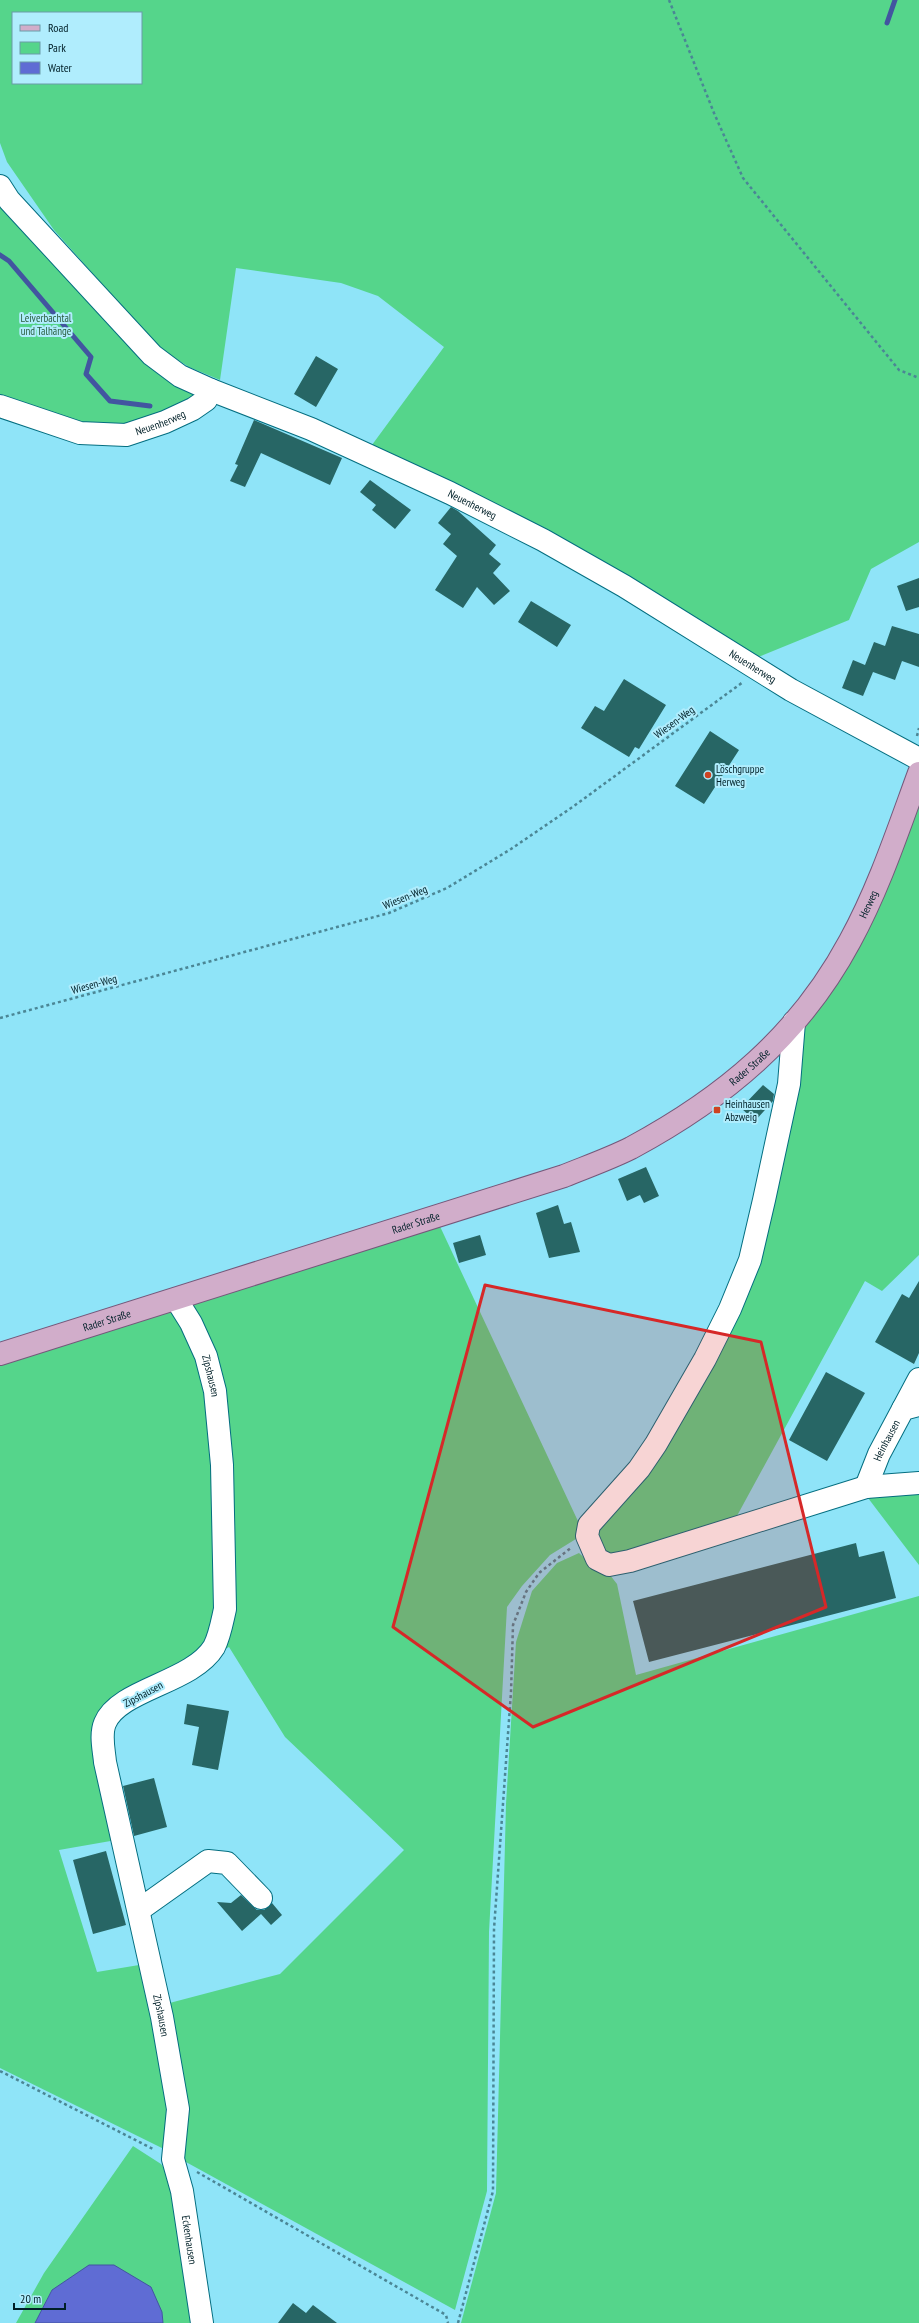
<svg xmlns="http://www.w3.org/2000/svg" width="919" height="2323" viewBox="0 0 919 2323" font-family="'PT Sans Narrow',sans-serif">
	<rect width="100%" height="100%" fill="#8fe4f8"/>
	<path fill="#55d58b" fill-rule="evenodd" d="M0,0H919V542L871,569L849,620L756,658L543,527L369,449L444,347L378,296L341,283L236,268L220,380L189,367L159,348L54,230L7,162L0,143ZM13,13H141V83H13Z
		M0,201L195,392L194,396L123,434L0,403Z
		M919,781V1255L882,1291L865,1281L732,1525L609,1563L592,1525L732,1310L799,1021Z
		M437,1220L584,1534L550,1555L522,1586L507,1607L489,1932L487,2191L455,2310L175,2156L181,2108L162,2005L280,1974L404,1850L285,1737L229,1647L192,1667L161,1680L114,1707L104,1722L100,1738L122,1839L59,1850L97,1972L145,1964L177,2109L172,2153L0,2068V1357Z
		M919,1490V1565L868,1498L883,1491Z
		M579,1553L592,1565L606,1570L617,1584L636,1675L919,1596V2323H461L496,2193L506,1804L516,1642L532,1591L557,1563Z
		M133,2146L161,2164L180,2191L196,2323H163L162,2312L52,2290L35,2323H16L44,2273Z"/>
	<path fill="#5f6cd4" stroke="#4255a0" d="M89,2265H114L151,2287L162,2312L163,2323H35L52,2290Z"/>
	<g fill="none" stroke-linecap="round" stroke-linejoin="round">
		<path stroke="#4255a0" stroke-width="5" d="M887,23L895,0
			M0,255L9,261L91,357L86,374L110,401L150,406"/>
	</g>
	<path fill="#276665" d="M316,356L338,369L316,407L294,394Z
		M254,420L342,458L330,485L261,453L245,487L230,481L238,465L235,464Z
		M370,480L411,510L395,529L372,510L376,505L360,492Z
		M451,507L458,511L496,545L489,554L501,564L493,573L510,591L494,605L477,587L463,608L435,590L457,556L443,544L451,534L438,523Z
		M919,578V607L906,611L897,586Z
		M531,601L571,625L557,647L518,622Z
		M892,626L919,634V667L902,661L895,680L873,672L863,696L842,688L853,660L865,665L874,642L885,646Z
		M624,679L666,705L639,749L635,747L629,757L581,728L595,706L604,711Z
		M710,731L739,750L704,804L675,786Z
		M763,1085L774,1094L773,1101L755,1121L741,1108Z
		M646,1167L659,1196L644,1203L640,1195L627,1201L618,1179Z
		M558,1205L564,1224L571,1222L580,1252L549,1258L536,1213Z
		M480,1235L486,1255L459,1263L453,1243Z
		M919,1281V1353L914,1364L875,1342L902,1294L909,1298Z
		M826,1372L865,1393L827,1461L789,1440Z
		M856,1543L859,1557L884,1551L896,1598L649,1662L633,1601Z
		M187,1704L229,1711L218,1770L192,1765L199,1727L184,1724Z
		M154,1778L167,1827L134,1836L123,1786Z
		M106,1851L126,1925L93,1934L73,1860Z
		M241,1895L257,1910H264L272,1903L282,1915L271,1925L261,1914L242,1931L217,1902L231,1903Z
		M293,2303L306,2313L313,2305L337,2323H278Z"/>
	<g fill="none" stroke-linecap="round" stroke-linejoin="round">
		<g stroke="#046e80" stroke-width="24">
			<g id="minor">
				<path id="s1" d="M0,186L9,200L152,355L180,376L211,390L311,429L450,493L543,540L624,586L791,690L919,759"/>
				<path id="s2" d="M0,406L80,433L126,435L165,422L193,409L206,400L211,390"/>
				<path d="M794,1022L789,1084L764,1200L750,1260L730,1309L705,1359L656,1444L639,1469L589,1525L587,1536L597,1559L609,1565L630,1561L866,1487L919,1483"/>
				<path id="s3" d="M176,1299L191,1323L206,1356L215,1391L222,1465L225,1609C222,1622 220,1635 214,1647C192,1683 119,1689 105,1723C100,1735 104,1750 105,1762L162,2017L178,2109L173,2159L182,2191L202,2323"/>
				<path d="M903,1409L919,1379"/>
				<path id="s4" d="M866,1487L879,1454L903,1409L919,1405"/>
				<path d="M139,1910L208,1861L227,1863L261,1898"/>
			</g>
		</g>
		<g stroke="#74587a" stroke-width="24">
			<g id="major">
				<path id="s5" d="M0,1354L564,1176C586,1167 609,1159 631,1148C724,1098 799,1036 850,941C879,888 898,830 919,773"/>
			</g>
		</g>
		<path stroke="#4b8695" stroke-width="2.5" stroke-dasharray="3 3" stroke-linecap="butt" d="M669,0L714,113L743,178L899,370L919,378
			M917,736L919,728
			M0,1018L389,913L447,888L511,849L574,806L743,682
			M0,2071L155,2150
			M197,2172L446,2315L448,2323
			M458,2323L493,2191L494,1929L511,1692L513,1625L526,1592L539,1573L572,1547"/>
		<use href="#minor" stroke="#fff" stroke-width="22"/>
		<use href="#major" stroke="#d1adca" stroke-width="22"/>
	</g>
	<path fill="#d62828" fill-opacity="0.2" stroke="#d62828" stroke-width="3" stroke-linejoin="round" d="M485,1285L761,1342L826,1607L533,1727L393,1627Z"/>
	<g fill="#cd4321" stroke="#b0edfd" stroke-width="1.5">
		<circle cx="708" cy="775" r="4"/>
		<rect x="713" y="1106" width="8" height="8" rx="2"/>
	</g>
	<g text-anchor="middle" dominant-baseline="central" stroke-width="4" stroke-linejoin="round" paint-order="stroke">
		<g font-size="11" fill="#2a5c3d" stroke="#b0edfd">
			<text x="46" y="318">Leiverbachtal<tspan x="46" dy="13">und Talhänge</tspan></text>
		</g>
		<g font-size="11" fill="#002028" stroke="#b0edfd">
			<text stroke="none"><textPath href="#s2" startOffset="167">Neuenherweg</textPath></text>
			<text stroke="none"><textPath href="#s1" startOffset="582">Neuenherweg</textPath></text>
			<text stroke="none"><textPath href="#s1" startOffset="906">Neuenherweg</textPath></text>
			<text transform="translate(674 722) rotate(-36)">Wiesen-Weg</text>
			<text transform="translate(405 897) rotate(-22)">Wiesen-Weg</text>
			<text stroke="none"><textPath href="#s5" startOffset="1011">Herweg</textPath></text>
			<text transform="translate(94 984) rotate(-15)">Wiesen-Weg</text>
			<text stroke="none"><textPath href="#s5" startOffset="808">Rader Straße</textPath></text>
			<text stroke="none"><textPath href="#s5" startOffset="436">Rader Straße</textPath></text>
			<text stroke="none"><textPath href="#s5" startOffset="112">Rader Straße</textPath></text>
			<text stroke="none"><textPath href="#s3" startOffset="85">Zipshausen</textPath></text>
			<text stroke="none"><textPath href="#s4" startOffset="51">Heinhausen</textPath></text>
			<text transform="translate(143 1694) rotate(-28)">Zipshausen</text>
			<text stroke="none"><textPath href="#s3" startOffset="793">Zipshausen</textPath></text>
			<text stroke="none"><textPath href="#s3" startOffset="1021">Eckenhausen</textPath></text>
		</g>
		<g font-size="11" fill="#002028" stroke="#b0edfd" text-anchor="start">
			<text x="716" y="769">Löschgruppe<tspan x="716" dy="13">Herweg</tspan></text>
			<text x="725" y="1104">Heinhausen<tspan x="725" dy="13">Abzweig</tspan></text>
		</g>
	</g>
	<rect x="12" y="12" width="130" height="72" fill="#b0edfd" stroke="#6a9ba8"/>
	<rect x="20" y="25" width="20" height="6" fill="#d1adca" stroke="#6a9ba8"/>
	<text x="48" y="32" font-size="12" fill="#002028">Road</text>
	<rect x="20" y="42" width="20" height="12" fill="#55d58b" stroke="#6a9ba8"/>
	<text x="48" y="52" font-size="12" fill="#002028">Park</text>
	<rect x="20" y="62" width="20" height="12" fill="#5f6cd4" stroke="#6a9ba8"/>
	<text x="48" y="72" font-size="12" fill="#002028">Water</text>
	<path d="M14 2303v6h51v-6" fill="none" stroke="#002028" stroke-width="2"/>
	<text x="20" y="2303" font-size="12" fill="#002028" stroke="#b0edfd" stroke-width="3" paint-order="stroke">20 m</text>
</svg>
